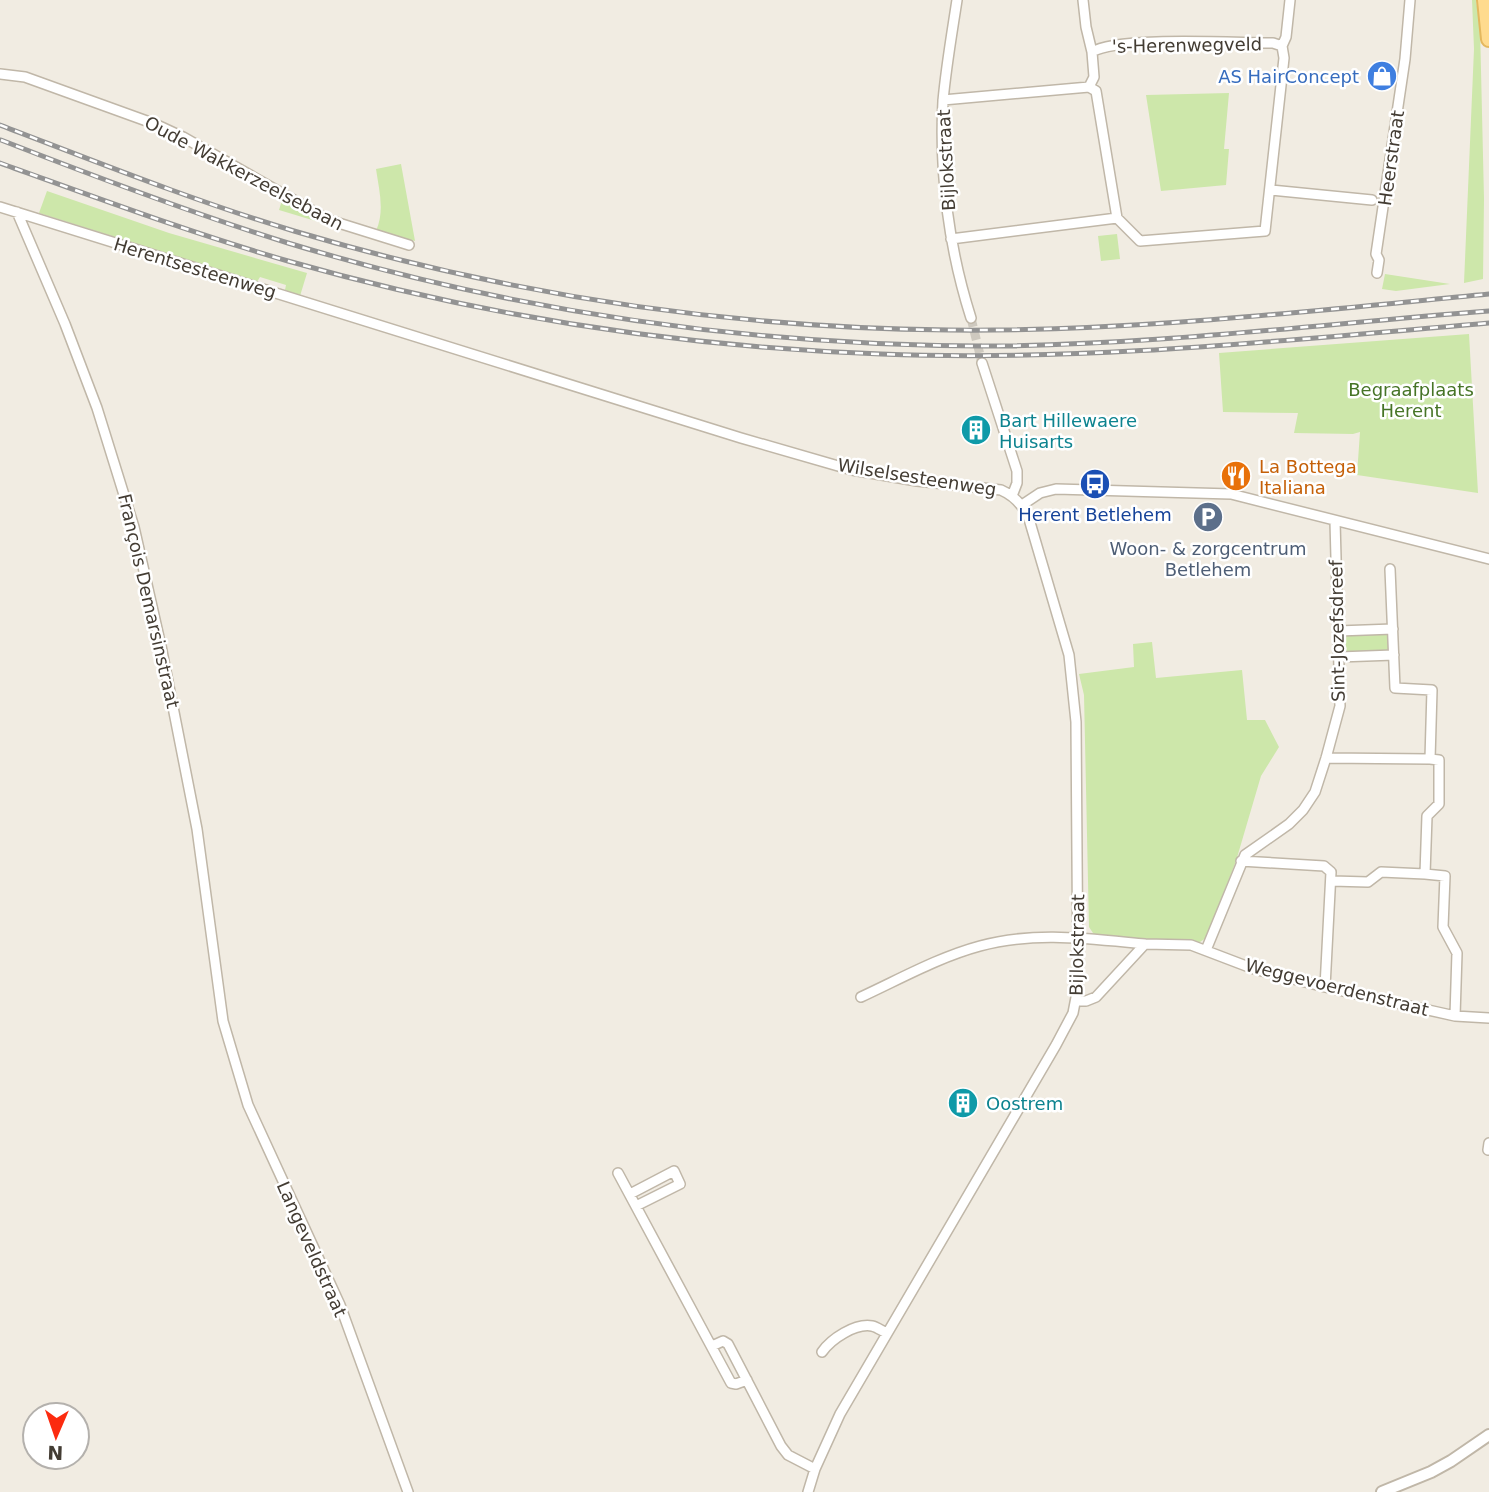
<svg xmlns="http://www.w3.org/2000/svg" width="1489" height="1492" viewBox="0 0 1489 1492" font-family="'DejaVu Sans',sans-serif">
	<rect width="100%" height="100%" fill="#f1ece2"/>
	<path fill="#cde7aa" d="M1472,0H1476L1480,27L1484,199L1483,279L1464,283L1474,49Z
		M1229,93L1224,149H1229L1226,185L1161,191L1146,95Z
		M401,164L415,241L376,231C385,211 379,190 376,169Z
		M47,191L169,233L307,273L300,296L285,290L286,285L260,277L257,282L39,213Z
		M283,197L333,224L332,226L279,210Z
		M1117,234L1120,259L1101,261L1098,236Z
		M1385,274L1450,284L1396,291L1382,289Z
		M1469,334L1478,493L1357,475L1360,432L1353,434L1294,433L1298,413L1223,412L1219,353Z
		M1391,633V652L1346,653L1345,635Z
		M1152,642L1156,678L1242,670L1247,720H1265L1279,747L1261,776L1236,861L1206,938L1200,942L1095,936L1089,927L1084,695L1079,674L1134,667L1133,644Z"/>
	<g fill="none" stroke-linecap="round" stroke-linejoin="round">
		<path stroke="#cec9bf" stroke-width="9" stroke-dasharray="9 4.5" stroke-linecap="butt" d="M971,318L982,363"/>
		<g stroke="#c0b7a8" stroke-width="12">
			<path id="minor" d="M957,0C952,33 946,67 943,101C939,173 949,249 971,318
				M1083,0L1086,27L1092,52
				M1282,46L1286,37L1290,0
				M0,74L25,77L155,124L183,137L329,220L409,245
				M1089,87L1096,91L1117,218
				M943,100L1089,87L1094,77L1092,52C1117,36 1236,43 1273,43L1282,46L1284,58L1265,231L1140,241L1117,218L951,239
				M1271,190L1372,200
				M0,207L741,438L852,470L917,481L1001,490C1015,496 1023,505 1029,519L1069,655L1076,722L1078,987L1073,1013L1056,1045L840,1414L815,1469L808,1492
				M17,212L65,324L97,408L134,527L161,646L197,829L223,1021L248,1105L340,1305L408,1492
				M1377,273L1379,260L1376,254L1405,59L1410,0
				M982,363L1017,471V483L1012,496
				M1022,505L1040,493L1056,489L1231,494L1489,559
				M1390,569L1395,688L1432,690L1430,759L1439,760V804L1427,816L1425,874L1445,876L1443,927L1457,953L1455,1016
				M1338,631L1393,629
				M1339,657L1394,655
				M1326,758L1430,759
				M1241,861L1324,866L1331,872L1325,987
				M1332,881L1368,882L1381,872L1425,874
				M1206,950L1245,855L1289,824L1303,810L1315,792L1326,758L1340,706L1335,521
				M861,997C900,979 939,957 980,946C1033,931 1091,939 1145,944
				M1076,1001H1086L1096,997L1145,944L1191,945L1254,969L1325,987L1455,1016L1489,1018
				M1488,1150L1489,1143
				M618,1173L731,1383L736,1384L747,1380
				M630,1194L674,1171L680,1184L636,1206
				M712,1346L723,1341L728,1344L781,1446L788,1455L815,1469
				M822,1352C831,1339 855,1323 872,1326C877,1327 882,1331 887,1333"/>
		</g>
		<g stroke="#c0b7a8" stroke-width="14">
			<path id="tertiary" d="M1382,1492L1431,1472L1451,1461L1489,1435"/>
		</g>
		<g stroke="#e4b85e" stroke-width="18">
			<path id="primary" d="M1485,0L1489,39"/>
		</g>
		<use href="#minor" stroke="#fff" stroke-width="9"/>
		<use href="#tertiary" stroke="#fff" stroke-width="10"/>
		<use href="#primary" stroke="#ffdb8e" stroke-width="14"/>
		<g stroke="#939393" stroke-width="5">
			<path id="rail" d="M0,125C97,162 194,201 294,231C506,294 727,328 949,330C1129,332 1310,311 1489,294
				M1,140C96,177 191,213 288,243C512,311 746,345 980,346C1150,346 1319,324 1489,311
				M0,163C95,197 191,233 288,261C481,316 680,347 881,354C1085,362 1286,340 1489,323"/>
		</g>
		<use href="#rail" stroke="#fff" stroke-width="2.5" stroke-dasharray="8" stroke-linecap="butt"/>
	</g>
	<defs>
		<g id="shop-disc" transform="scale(1.575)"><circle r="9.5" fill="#3f7fe0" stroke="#fff"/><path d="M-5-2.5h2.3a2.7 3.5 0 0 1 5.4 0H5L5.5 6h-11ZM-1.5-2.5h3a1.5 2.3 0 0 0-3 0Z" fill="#fff"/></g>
		<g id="building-disc" transform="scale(1.575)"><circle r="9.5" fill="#0f9aa8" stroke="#fff"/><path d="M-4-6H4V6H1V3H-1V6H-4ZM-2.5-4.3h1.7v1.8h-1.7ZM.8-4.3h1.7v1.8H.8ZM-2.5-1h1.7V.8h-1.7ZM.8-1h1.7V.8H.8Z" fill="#fff"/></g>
		<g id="restaurant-disc" transform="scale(1.575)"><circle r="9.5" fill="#e8710a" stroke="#fff"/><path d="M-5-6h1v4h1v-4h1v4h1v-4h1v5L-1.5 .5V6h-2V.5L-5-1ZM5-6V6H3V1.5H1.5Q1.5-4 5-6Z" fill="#fff"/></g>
		<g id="bus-disc" transform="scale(1.575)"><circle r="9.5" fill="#1a4fb4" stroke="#fff"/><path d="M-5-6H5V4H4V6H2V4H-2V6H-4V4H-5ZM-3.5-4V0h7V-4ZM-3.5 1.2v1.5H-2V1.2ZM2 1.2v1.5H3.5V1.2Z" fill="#fff"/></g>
		<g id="parking-disc" transform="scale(1.575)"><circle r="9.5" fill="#5c6f8a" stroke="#fff"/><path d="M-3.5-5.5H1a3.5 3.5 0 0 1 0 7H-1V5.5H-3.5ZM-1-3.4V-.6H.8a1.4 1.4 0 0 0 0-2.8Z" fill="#fff"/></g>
	</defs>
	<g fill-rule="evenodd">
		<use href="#shop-disc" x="1382" y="76"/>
		<use href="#building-disc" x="976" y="430"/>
		<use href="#restaurant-disc" x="1236" y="476"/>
		<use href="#bus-disc" x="1095" y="484"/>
		<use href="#parking-disc" x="1208" y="517"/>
		<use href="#building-disc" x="963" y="1103"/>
	</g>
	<g text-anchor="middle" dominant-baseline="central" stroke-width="5" stroke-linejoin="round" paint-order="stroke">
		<g font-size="18" fill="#433c33" stroke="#fff">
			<text transform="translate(1187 45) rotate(-1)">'s-Herenwegveld</text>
			<text transform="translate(1391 158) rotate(-82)">Heerstraat</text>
			<text transform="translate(946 160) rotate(-93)">Bijlokstraat</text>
			<text transform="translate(244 173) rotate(28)">Oude Wakkerzeelsebaan</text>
			<text transform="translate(195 268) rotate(17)">Herentsesteenweg</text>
			<text transform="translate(917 477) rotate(9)">Wilselsesteenweg</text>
			<text transform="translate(149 601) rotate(77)">François Demarsinstraat</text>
			<text transform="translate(1337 631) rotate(-91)">Sint-Jozefsdreef</text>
			<text transform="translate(1077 945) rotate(-89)">Bijlokstraat</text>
			<text transform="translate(1337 987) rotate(14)">Weggevoerdenstraat</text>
			<text transform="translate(312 1249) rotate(66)">Langeveldstraat</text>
		</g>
		<g font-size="18" fill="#366cbe" stroke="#fff" text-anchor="end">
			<text x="1359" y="76">AS HairConcept</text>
		</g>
		<g font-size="18" fill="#467426" stroke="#fff">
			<text x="1411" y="389">Begraafplaats<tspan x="1411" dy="21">Herent</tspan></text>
		</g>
		<g font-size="18" fill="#0d838f" stroke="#fff" text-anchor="start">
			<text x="999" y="420">Bart Hillewaere<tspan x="999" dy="21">Huisarts</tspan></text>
			<text x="986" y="1103">Oostrem</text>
		</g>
		<g font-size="18" fill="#c56008" stroke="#fff" text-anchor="start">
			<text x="1259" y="466">La Bottega<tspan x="1259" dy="21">Italiana</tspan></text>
		</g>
		<g font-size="18" fill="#164399" stroke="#fff">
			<text x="1095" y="514">Herent Betlehem</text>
		</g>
		<g font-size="18" fill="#4e5e75" stroke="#fff">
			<text x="1208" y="548">Woon- &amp; zorgcentrum<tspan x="1208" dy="21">Betlehem</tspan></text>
		</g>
	</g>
	<g transform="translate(56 1436) rotate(182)"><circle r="33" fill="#ffffff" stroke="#b4b1ad" stroke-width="2"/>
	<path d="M0-5L12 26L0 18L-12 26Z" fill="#fc2b0f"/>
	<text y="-10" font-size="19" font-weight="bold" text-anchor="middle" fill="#433c33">N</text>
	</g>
</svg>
